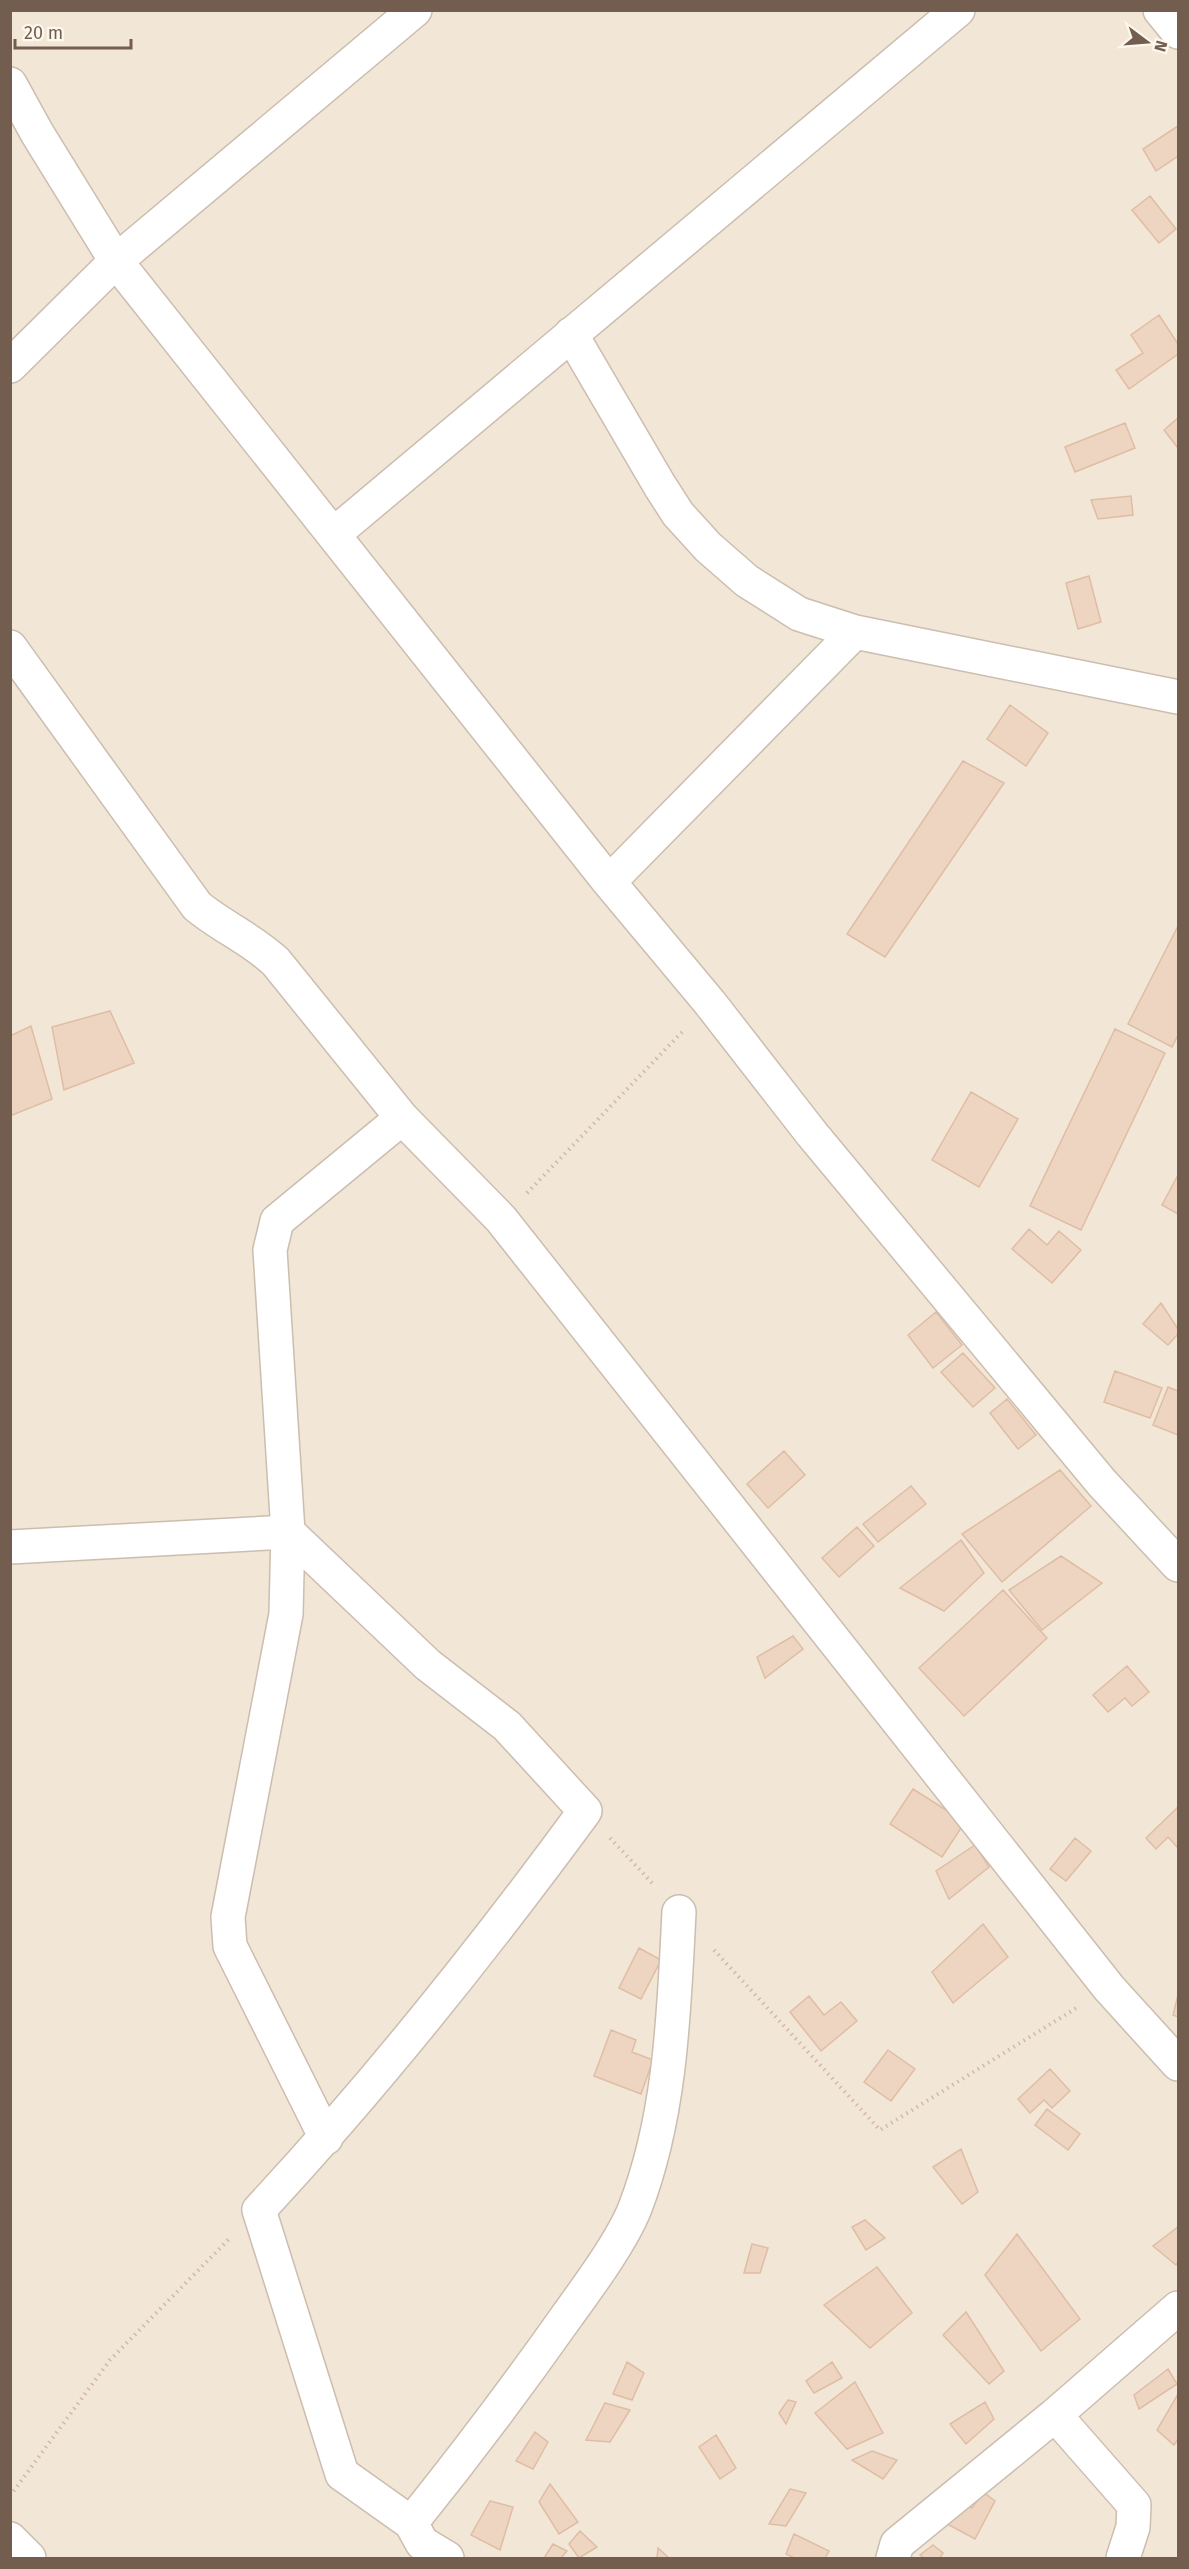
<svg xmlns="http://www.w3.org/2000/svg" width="1189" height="2569" viewBox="0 0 1189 2569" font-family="'Fira Sans',sans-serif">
	<rect width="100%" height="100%" fill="#fbf4e8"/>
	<path fill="#f2e6d7" d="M11,11H1178V2558H11Z"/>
	<path fill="#eed5c2" stroke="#dfbda4" stroke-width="1.5" d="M1178,126V156L1156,171L1143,149Z
		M1150,196L1176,229L1159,243L1132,210Z
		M1159,315L1178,344V354L1129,389L1116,370L1143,353L1131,335Z
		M1178,418V448L1164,430Z
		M1125,423L1135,448L1075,472L1065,447Z
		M1131,496L1133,515L1098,519L1091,500Z
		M1089,576L1101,622L1078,629L1066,583Z
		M1010,705L1048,733L1026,766L987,739Z
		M963,761L1004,783L885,957L847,934Z
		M1178,926V1035L1172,1047L1128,1024Z
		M110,1011L134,1063L64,1090L52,1027Z
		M31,1026L52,1099L10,1116V1036Z
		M1115,1029L1165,1053L1081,1230L1030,1206Z
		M971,1092L1018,1119L979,1187L932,1160Z
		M1178,1175V1214L1162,1205Z
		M1029,1229L1047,1245L1059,1231L1081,1250L1052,1283L1012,1249Z
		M1161,1303L1178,1329V1334L1168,1345L1143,1324Z
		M936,1312L962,1345L933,1368L908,1335Z
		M963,1353L995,1388L973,1407L941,1372Z
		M1115,1371L1162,1388L1150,1418L1104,1402Z
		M1168,1387L1178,1391V1435L1153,1425Z
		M1007,1399L1036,1435L1018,1449L990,1413Z
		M784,1451L805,1475L768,1508L747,1484Z
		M1060,1470L1091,1506L1002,1582L962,1534Z
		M911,1486L926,1504L878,1542L863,1524Z
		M857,1527L874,1546L839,1577L822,1558Z
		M961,1540L984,1573L944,1611L900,1588Z
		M1061,1556L1102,1583L1042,1630L1009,1590Z
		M1003,1590L1047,1638L964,1716L919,1668Z
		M793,1636L803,1649L765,1678L757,1657Z
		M1127,1666L1149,1692L1132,1706L1125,1698L1108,1712L1093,1695Z
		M913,1789L965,1822L942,1857L890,1824Z
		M1178,1807V1848L1168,1837L1156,1849L1146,1838Z
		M1075,1838L1091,1851L1066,1881L1050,1869Z
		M975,1845L989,1867L949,1899L936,1871Z
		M983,1924L1008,1957L953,2003L932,1972Z
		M639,1948L661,1960L641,1999L619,1988Z
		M1178,1995V2017L1173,2015Z
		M809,1996L824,2015L841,2002L857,2021L821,2051L790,2012Z
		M611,2030L636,2040L632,2052L653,2060L641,2094L594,2076Z
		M888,2050L915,2069L891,2101L864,2082Z
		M1050,2069L1070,2091L1052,2108L1044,2100L1030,2113L1018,2099Z
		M1047,2109L1080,2134L1068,2150L1035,2125Z
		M961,2149L978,2192L962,2204L933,2167Z
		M865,2220L885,2238L866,2250L852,2227Z
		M1178,2227V2262L1176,2265L1153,2246Z
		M1017,2234L1080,2319L1041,2351L985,2275Z
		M752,2244L768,2248L760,2273H744Z
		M877,2267L912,2313L870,2348L824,2305Z
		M966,2312L1004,2371L989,2384L943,2335Z
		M627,2362L644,2373L632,2400L613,2394Z
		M832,2362L842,2378L814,2393L806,2381Z
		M1168,2369L1177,2384L1139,2409L1134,2395Z
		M855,2382L883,2433L847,2449L815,2413Z
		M1178,2394V2439L1174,2445L1157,2430Z
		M788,2400L796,2402L786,2424L779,2413Z
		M985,2402L994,2419L966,2444L950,2424Z
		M605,2403L630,2410L610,2442L586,2440Z
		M535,2432L548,2442L533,2469L516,2461Z
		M716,2435L736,2468L720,2479L699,2447Z
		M872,2451L897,2460L883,2479L852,2460Z
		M550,2484L578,2522L559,2534L539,2502Z
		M790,2489L806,2493L786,2526L769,2524Z
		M983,2492L995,2501L975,2539L938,2519L951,2499L972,2508Z
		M490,2501L513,2507L500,2550L471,2535Z
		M580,2531L597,2547L579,2558L569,2544Z
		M794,2534L829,2551L825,2558H794L786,2554Z
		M553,2544L567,2551L561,2558H544Z
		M933,2545L943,2553L940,2558H924L920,2555Z
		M658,2548L669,2558H657Z"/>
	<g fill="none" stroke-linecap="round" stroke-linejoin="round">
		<g stroke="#ccbdaf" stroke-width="36">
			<path id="minor" d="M1160,10L1178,32
				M10,84L37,133L116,261L609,882L710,1003L812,1134L1102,1483L1178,1565
				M571,334L660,486L678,514L708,547L747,581L799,614L855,632L609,882
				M10,366L116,261L415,10
				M334,534L958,10
				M855,632L1178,697
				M10,647L197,906C222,927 252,939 276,962L402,1118L501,1219L1109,1988L1178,2064
				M10,1547L288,1532L428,1665L507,1726L585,1811C483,1950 376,2084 259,2210L342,2474L411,2523L422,2543L447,2558
				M326,2138L230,1946L228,1917L286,1614L288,1532L270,1250L277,1221L402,1118
				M1055,2415L1134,2505L1133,2527L1123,2558
				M411,2523C465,2456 517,2387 567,2316C588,2287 622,2241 635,2208C671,2115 674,2011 679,1912
				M10,2539L29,2558
				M893,2558L897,2544L1055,2415L1178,2308"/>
		</g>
		<path stroke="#d3b9a5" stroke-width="4" stroke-dasharray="1.5 4.5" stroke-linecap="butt" d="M527,1193L684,1030
			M610,1838L654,1885
			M714,1950L880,2130L1078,2007
			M10,2496L110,2360L230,2238"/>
		<use href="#minor" stroke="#fff" stroke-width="33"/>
	</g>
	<rect width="1189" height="2569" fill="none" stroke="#735d4e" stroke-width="24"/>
	<g transform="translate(1147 42) rotate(106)" stroke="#fdf8ee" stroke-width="4.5" paint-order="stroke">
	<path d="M0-4.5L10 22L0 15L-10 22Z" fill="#735d4e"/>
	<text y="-9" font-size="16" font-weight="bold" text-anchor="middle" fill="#735d4e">N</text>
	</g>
	<path d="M15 39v9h116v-9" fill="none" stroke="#735d4e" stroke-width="3"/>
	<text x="24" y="39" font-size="18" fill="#735d4e" stroke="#fdf8ee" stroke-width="4.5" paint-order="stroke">20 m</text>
</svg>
